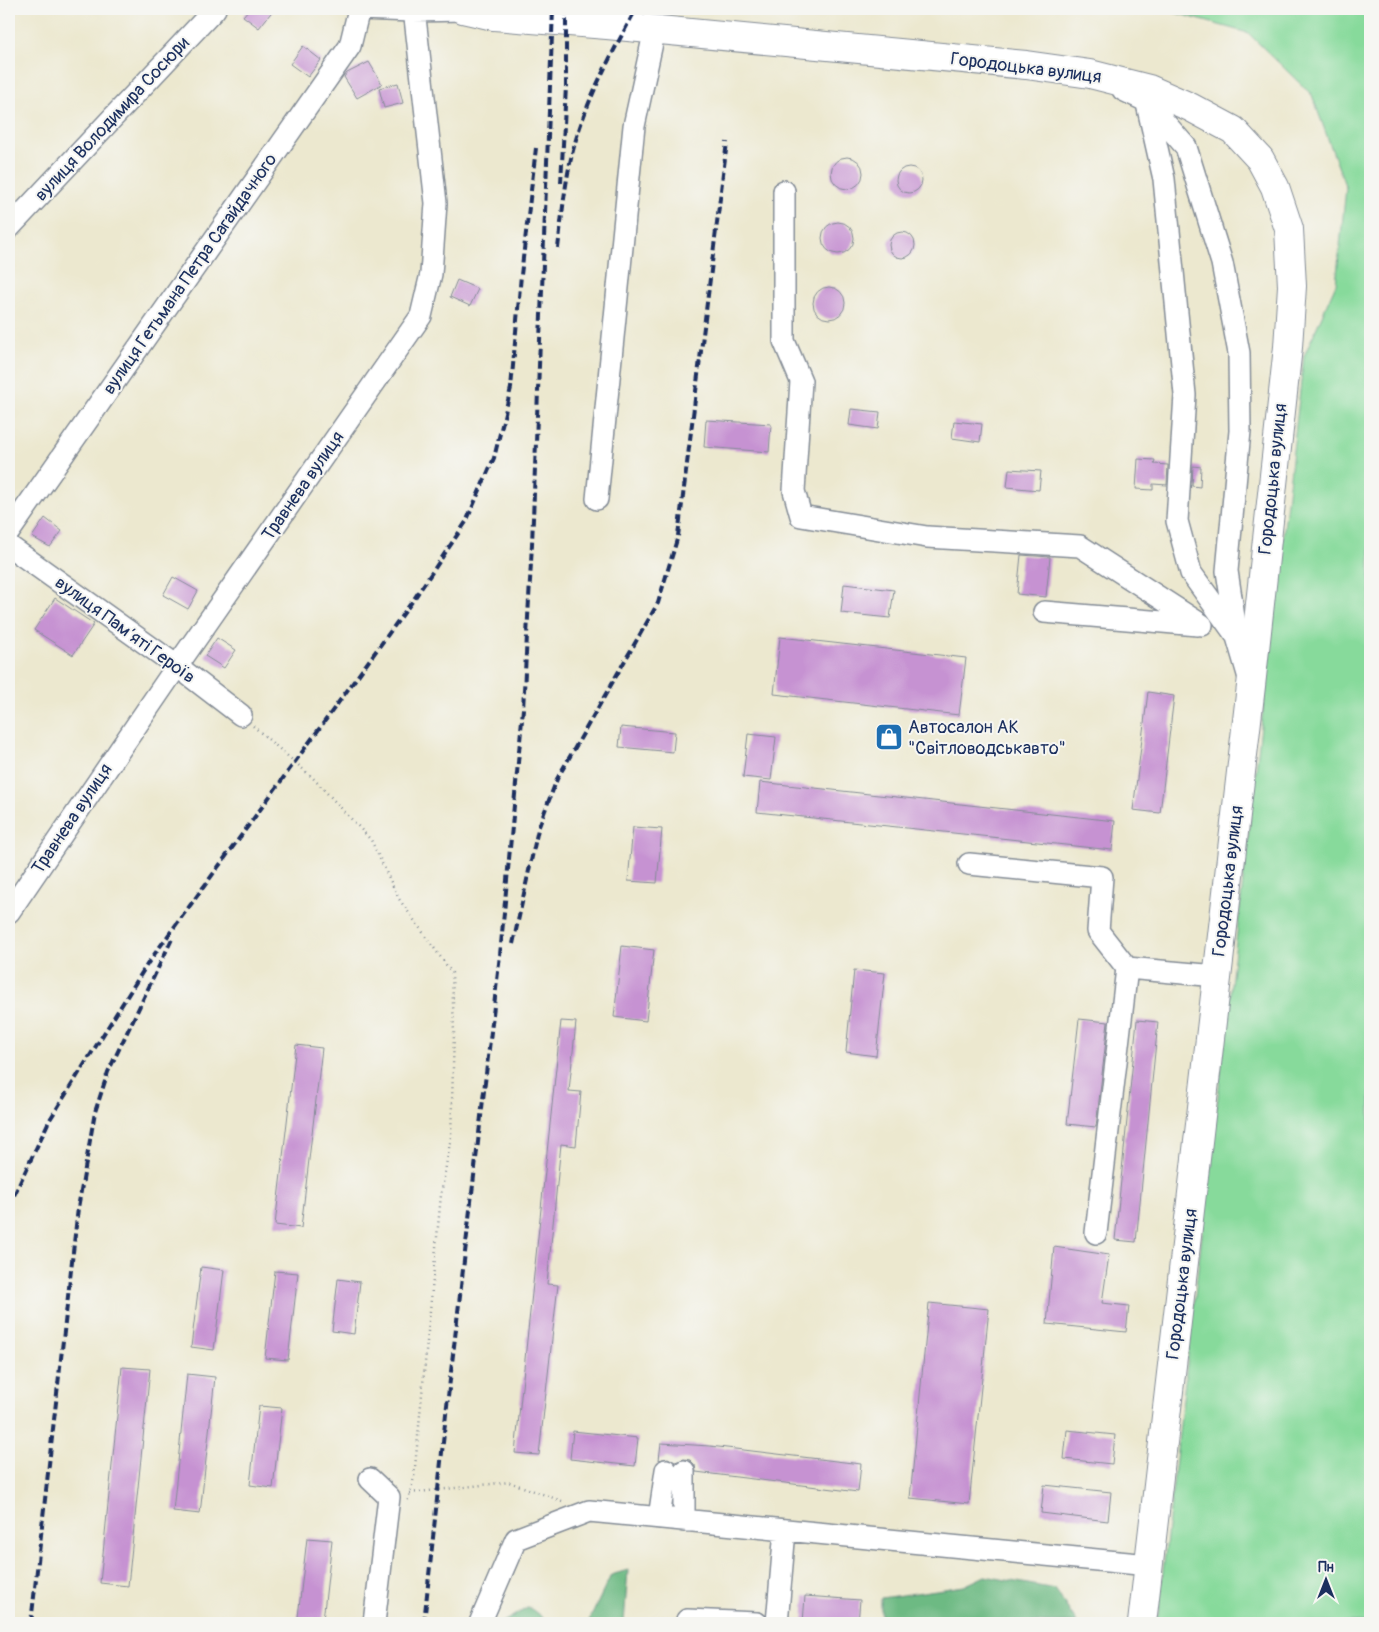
<svg xmlns="http://www.w3.org/2000/svg" width="1379" height="1632" viewBox="0 0 1379 1632" font-family="Pangolin,sans-serif">
	<rect width="100%" height="100%" fill="#f6f6f2"/>
	<filter id="ink" filterUnits="userSpaceOnUse"><feTurbulence type="fractalNoise" baseFrequency=".02" numOctaves="2"/><feDisplacementMap in="SourceGraphic" scale="10" xChannelSelector="R" yChannelSelector="G"/><feConvolveMatrix kernelMatrix="1 2 1 2 8 2 1 2 1" color-interpolation-filters="sRGB"/></filter>
	<filter id="wash" filterUnits="userSpaceOnUse"><feTurbulence type="fractalNoise" baseFrequency=".0096" numOctaves="4" result="noise"/><feDisplacementMap in="SourceGraphic" scale="20" xChannelSelector="R" yChannelSelector="G"/><feGaussianBlur stdDeviation="1.12" result="paint"/><feColorMatrix in="noise" values="0 0 0 0 0 0 0 0 0 0 0 0 0 0 0 0 0 1.4 0 .05"/><feComposite in="paint" operator="in"/></filter>
	<g filter="url(#wash)">
		<rect width="100%" height="100%" fill="#ece8cf"/>
		<path fill="#87da9b" stroke="#51847c" d="M1161,9H1370V1623H1157L1304,356L1336,284L1346,188L1312,95L1248,33Z"/>
		<path fill="#6dba83" stroke="#447470" d="M628,1570L624,1623H588L611,1575Z
			M985,1576L1055,1589L1077,1623L881,1622V1598L964,1586Z
			M529,1607L549,1623H501Z"/>
		<g id="blocks">
			<path fill="#c692d2" d="M249,9H274L259,28L243,16Z
				M303,46L321,60L308,77L290,64Z
				M369,62L382,84L357,98L344,77L347,73Z
				M398,83L403,103L384,108L379,88Z
				M831 173a16 16 0 1 1 32 0a16 16 0 1 1-32 0Z
				M896 180a13 13 0 1 1 26 0a13 13 0 1 1-26 0Z
				M822 238a16 16 0 1 1 32 0a16 16 0 1 1-32 0Z
				M889 245a13 13 0 1 1 26 0a13 13 0 1 1-26 0Z
				M457,280L478,289L470,306L450,297Z
				M813 303a16 16 0 1 1 32 0a16 16 0 1 1-32 0Z
				M851,409L880,412L878,429L849,425Z
				M706,420L771,424L769,452L704,447Z
				M954,421L982,424L980,442L952,438Z
				M1138,459L1155,460L1154,464L1168,465L1167,485L1153,484V490L1136,489Z
				M1193,466L1201,467L1200,487L1192,486Z
				M1009,469L1041,471L1039,490L1007,487Z
				M45,518L62,531L50,547L32,537Z
				M1021,555L1050,557L1046,597L1017,594Z
				M173,577L198,591L188,609L163,595Z
				M844,584L894,590L890,618L841,613Z
				M55,598L94,624L73,655L34,630Z
				M780,637L966,658L959,715L774,694Z
				M217,638L236,650L224,668L205,656Z
				M1148,692L1174,696L1160,813L1133,810Z
				M621,727L675,732L673,752L619,747Z
				M748,734L776,737L771,780L743,777Z
				M760,782L1115,821L1112,850L757,812Z
				M633,827L662,829L657,883L628,881Z
				M622,946L654,950L646,1021L614,1017Z
				M854,970L885,973L876,1056L846,1052Z
				M1079,1019L1108,1022L1096,1127L1067,1124Z
				M1137,1020L1158,1022L1136,1242L1115,1240Z
				M561,1021L576,1022L569,1091L581,1092L576,1146L561,1144L547,1284L558,1285L539,1455L515,1453Z
				M296,1045L322,1048L301,1228L275,1225Z
				M1054,1247L1109,1255L1102,1303L1129,1306L1126,1332L1047,1324Z
				M201,1267L224,1270L214,1350L191,1347Z
				M275,1271L298,1273L288,1360L265,1358Z
				M338,1279L360,1282L354,1334L332,1331Z
				M929,1303L989,1309L969,1504L910,1498Z
				M122,1367L150,1369L128,1586L100,1583Z
				M187,1374L215,1377L200,1514L173,1511Z
				M259,1406L282,1408L273,1488L250,1485Z
				M1067,1430L1115,1435L1112,1464L1064,1459Z
				M573,1431L638,1438L635,1466L570,1459Z
				M661,1443L710,1446L861,1464L858,1492L696,1472L695,1465L690,1460L684,1459L675,1462L668,1458L659,1460Z
				M1044,1485L1111,1492L1108,1521L1041,1513Z
				M307,1538L332,1540L323,1620L298,1617Z
				M805,1596L860,1600L858,1623H803Z"/>
		</g>
	</g>
	<g filter="url(#ink)">
		<use href="#blocks" fill-opacity="0" stroke="#848c96" stroke-width="1"/>
		<g fill="none" stroke-linecap="round" stroke-linejoin="round">
			<g stroke="#848c96" stroke-width="24">
				<path id="minor" d="M358,9L413,11L465,10
					M1123,90L1146,101L1186,147L1222,263L1239,353L1240,431L1227,571L1237,637L1249,678
					M1147,104L1164,179L1185,395L1177,521L1191,573L1235,634
					M784,191V341L801,381L794,491L801,516L927,537L1080,546L1202,625
					M9,228L215,9
					M597,499L634,126L655,29
					M9,532L350,46L359,9
					M9,546L177,666L241,715
					M1044,612L1198,625
					M969,864L1102,877L1098,931L1127,968
					M9,912L177,666L421,316L431,274L436,203L414,9
					M1096,1233L1127,968L1217,976
					M684,1471V1521
					M370,1479L389,1497L374,1623
					M659,1518L666,1470
					M687,1620L757,1623
					M480,1623L516,1539L589,1511L1149,1565
					M777,1623L785,1530"/>
			</g>
			<g stroke="#848c96" stroke-width="30">
				<path id="major" d="M463,9L494,16L607,25L1026,65L1090,74L1149,89L1190,107L1233,130L1260,159L1275,187L1289,229L1292,286L1288,347L1251,686L1142,1623"/>
			</g>
			<path stroke="#848c96" stroke-width="2.5" stroke-dasharray="1 4" stroke-linecap="butt" d="M253,726L312,777L371,840L399,899L452,973L454,1033L451,1137L441,1195L414,1478L407,1503
				M410,1493L509,1482L562,1501"/>
			<use href="#minor" stroke="#fff" stroke-width="21"/>
			<use href="#major" stroke="#fff" stroke-width="28"/>
			<path stroke="#1b2f5e" stroke-width="4" stroke-dasharray="8 4" stroke-linecap="butt" d="M561,183L566,86V9
				M558,248C563,208 566,168 579,130C593,87 615,48 636,9
				M513,944L538,829L557,779L658,603L678,536L727,142
				M9,1206L49,1121L148,963L414,599L466,522L494,458L511,388L521,275L536,148
				M31,1623L78,1208L95,1112L108,1072L172,939
				M424,1623L446,1414L500,955L523,709L532,544L553,9"/>
		</g>
	</g>
	<defs>
		<g id="shop-square" transform="scale(1.4375)"><rect x="-9" y="-9" width="18" height="18" rx="4" fill="#1f6fb2" stroke="#f6f6f2"/><path d="M-5-2.5h2.3a2.7 3.5 0 0 1 5.4 0H5L5.5 6h-11ZM-1.5-2.5h3a1.5 2.3 0 0 0-3 0Z" fill="#fff"/></g>
	</defs>
	<g fill-rule="evenodd">
		<use href="#shop-square" x="889" y="737"/>
	</g>
	<g text-anchor="middle" dominant-baseline="central" stroke-width="4" stroke-linejoin="round" paint-order="stroke">
		<g font-size="18" fill="#1b2f5e" stroke="#f6f6f2">
			<text transform="translate(1026 68) rotate(7)">Городоцька вулиця</text>
			<text transform="translate(112 119) rotate(-47)">вулиця Володимира Сосюри</text>
			<text transform="translate(190 274) rotate(-55)">вулиця Гетьмана Петра Сагайдачного</text>
			<text transform="translate(1273 479) rotate(-84)">Городоцька вулиця</text>
			<text transform="translate(303 486) rotate(-55)">Травнева вулиця</text>
			<text transform="translate(125 630) rotate(36)">вулиця Памʼяті Героїв</text>
			<text transform="translate(72 819) rotate(-56)">Травнева вулиця</text>
			<text transform="translate(1228 881) rotate(-83)">Городоцька вулиця</text>
			<text transform="translate(1182 1284) rotate(-83)">Городоцька вулиця</text>
		</g>
		<g font-size="18" fill="#1b2f5e" stroke="#f6f6f2" text-anchor="start">
			<text x="908" y="727">Автосалон АК<tspan x="908" dy="21">"Світловодськавто"</tspan></text>
		</g>
	</g>
	<rect width="1379" height="1632" fill="none" stroke="#f6f6f2" stroke-width="30"/>
	<g transform="translate(1326 1580)" stroke="#f6f6f2" stroke-width="4" paint-order="stroke">
	<path d="M0-4L9 19L0 12L-9 19Z" fill="#1b2f5e"/>
	<text y="-8" font-size="14" font-weight="bold" text-anchor="middle" fill="#1b2f5e">Пн</text>
	</g>
</svg>
